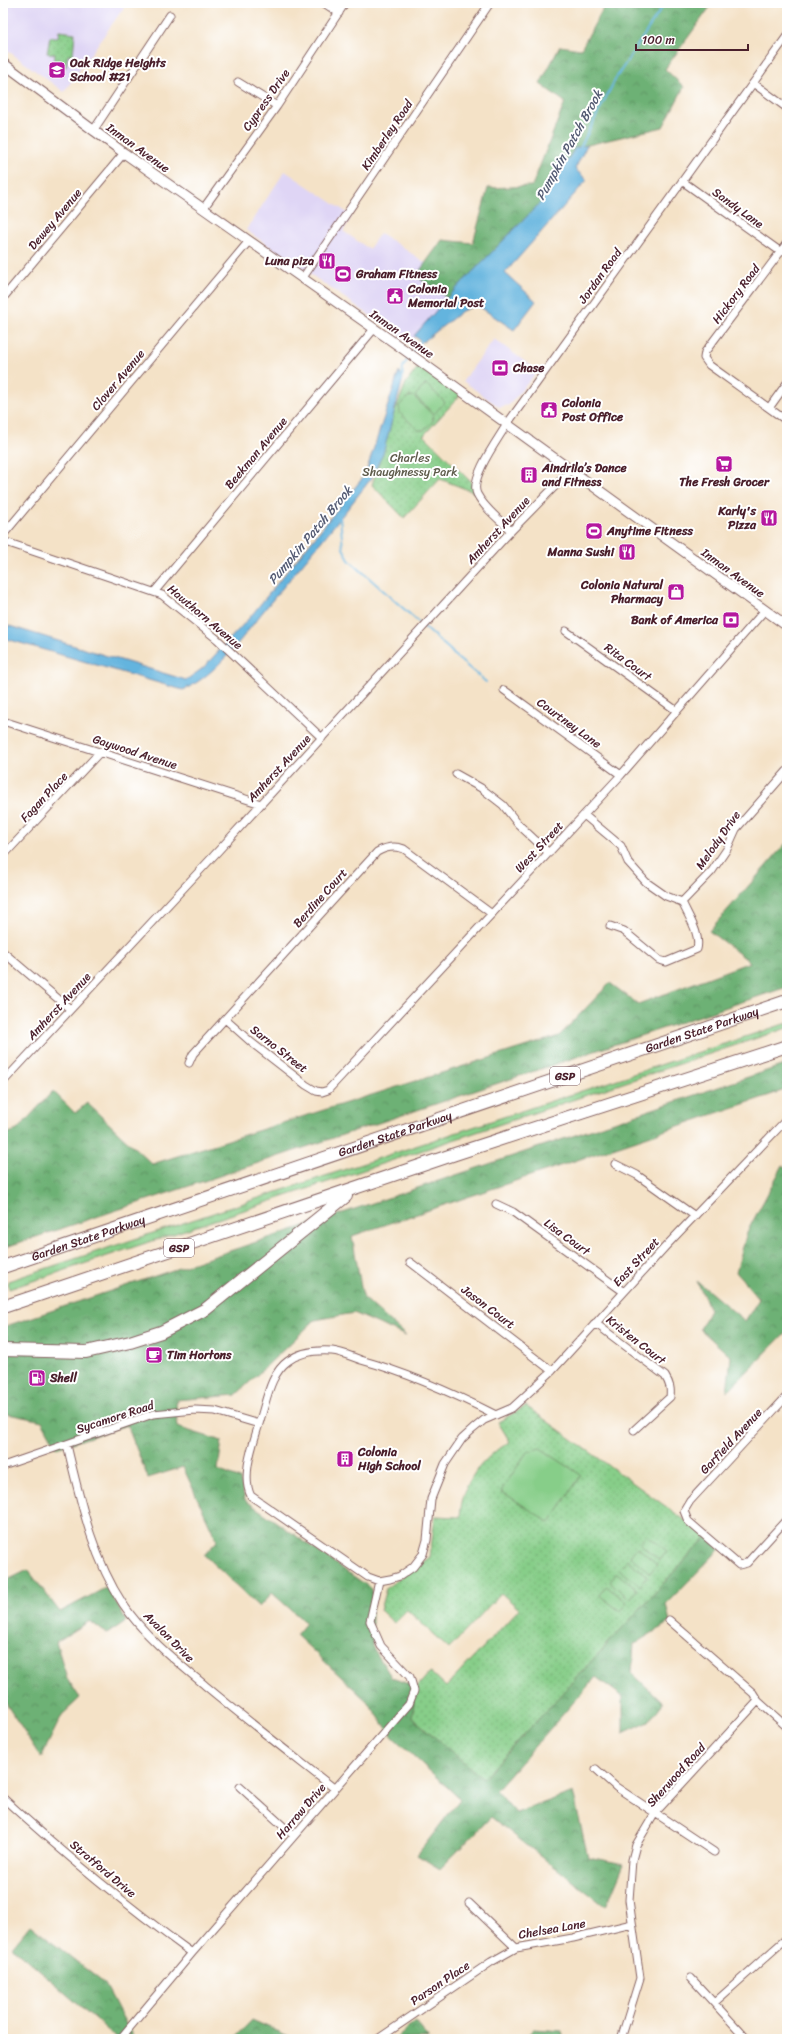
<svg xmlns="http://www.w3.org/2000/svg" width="790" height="2042" viewBox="0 0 790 2042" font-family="Sriracha,sans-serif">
	<defs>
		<pattern id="grass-tufts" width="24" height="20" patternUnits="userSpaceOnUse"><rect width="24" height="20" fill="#87ce89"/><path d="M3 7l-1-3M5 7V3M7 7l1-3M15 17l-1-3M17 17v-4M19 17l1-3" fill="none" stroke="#76b076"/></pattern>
		<pattern id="forest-crowns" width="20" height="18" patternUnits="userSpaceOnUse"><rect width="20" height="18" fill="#6db175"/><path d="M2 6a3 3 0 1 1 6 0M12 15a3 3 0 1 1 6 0" fill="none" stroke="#5c8f60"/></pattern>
		<pattern id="park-dots" width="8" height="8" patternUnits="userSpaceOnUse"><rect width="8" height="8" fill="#87ce89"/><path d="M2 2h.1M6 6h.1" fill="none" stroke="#76b076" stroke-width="1.8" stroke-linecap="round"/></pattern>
	</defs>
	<rect width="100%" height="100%" fill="#fff"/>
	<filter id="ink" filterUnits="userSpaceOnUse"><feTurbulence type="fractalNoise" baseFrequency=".025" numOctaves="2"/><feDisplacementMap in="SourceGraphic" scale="8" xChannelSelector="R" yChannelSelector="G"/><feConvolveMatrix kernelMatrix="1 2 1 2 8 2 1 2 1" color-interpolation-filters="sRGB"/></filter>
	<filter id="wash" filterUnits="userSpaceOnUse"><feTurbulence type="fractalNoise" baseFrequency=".012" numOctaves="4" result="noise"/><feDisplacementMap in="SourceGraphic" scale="16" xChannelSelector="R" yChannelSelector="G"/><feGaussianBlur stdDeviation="0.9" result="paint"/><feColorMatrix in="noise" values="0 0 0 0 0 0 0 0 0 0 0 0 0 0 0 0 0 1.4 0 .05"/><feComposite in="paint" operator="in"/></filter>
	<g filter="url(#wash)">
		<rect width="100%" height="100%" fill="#f4e2c7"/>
		<path fill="#dfd5f5" d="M3,3H127L64,92L3,47Z
			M285,171L352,216L343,231L369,249L380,233L426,263L417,277L447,298L410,343L246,230Z
			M494,339L538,371L509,405L499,407L463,381Z"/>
		<path fill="url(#grass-tufts)" stroke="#68765a" d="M787,1023V1028L9,1289L8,1281Z"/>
		<path fill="url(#forest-crowns)" stroke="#5c6850" d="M606,3H713L665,69L684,87L663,127L575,148L542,201L447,298L416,276L442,240L473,243L488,188L532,186L565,102L540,84L560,46L581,49Z
			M787,842V987L3,1248V1135L17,1130L53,1091L75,1113L87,1103L152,1164L559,1036L610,983L638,1004L750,962L709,931Z
			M787,1064V1092L785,1090L352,1236L363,1297L406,1336L354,1313L315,1320L236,1395L176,1400L177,1427L222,1441L218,1470L240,1479L245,1500L372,1589V1646L392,1678L417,1687L412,1717L483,1779L707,1536L720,1549L666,1604L670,1622L634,1644L632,1673L663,1703L649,1721L623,1733V1697L596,1677L496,1790L516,1813L573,1792L588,1857L624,1864L606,1907L491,1817L440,1869L417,1855L460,1799L393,1737L367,1701L296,1635L306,1623L272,1593L259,1607L204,1555L217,1541L183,1467L148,1478L127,1425L57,1448L42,1421L3,1413V1327Z
			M783,1165L787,1168V1331L727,1392L731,1357L700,1329L710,1310L697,1281L745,1321L759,1299L736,1272L747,1232Z
			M28,1570L60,1612L107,1587L126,1621L107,1634L90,1621L56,1642L67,1678L80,1698L62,1715L41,1758L3,1699V1582Z
			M30,1925L105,1984L134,2039H118L12,1947Z
			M252,2020L293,2038V2039H234Z
			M416,2022L429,2039H394Z
			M533,2029L562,2031L564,2039H522Z"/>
		<path fill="url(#park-dots)" stroke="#68765a" d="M59,31L75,33L73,55H68L66,67L54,66L55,54L47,53L50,37H58Z
			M422,362L463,392L424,435L475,486L476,493L440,479L404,518L372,485L393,416L406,383Z
			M526,1406L707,1536L483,1779L412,1717L417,1687L430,1672L446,1687L519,1609L501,1593L449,1649L407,1610L394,1623L380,1610L386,1588L430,1557L435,1516L460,1517C462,1483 480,1459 510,1442L498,1422Z"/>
		<path fill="#87ce89" stroke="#68765a" d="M426,384L445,402L434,414L415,396Z
			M413,396L433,415V421L424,430H418L400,413L399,406L408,397Z
			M540,1448L581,1475L550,1523L501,1491L527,1452Z
			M647,1535L667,1551L660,1560L640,1544Z
			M637,1547L657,1564L650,1573L630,1556Z
			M627,1560L647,1576L640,1586L619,1569Z
			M617,1573L637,1590L630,1599L610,1582Z
			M606,1586L627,1602L620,1611L599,1595Z"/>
		<path fill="#63b4de" stroke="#566a84" d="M587,145L575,169L587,180L505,273L536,301L514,330L477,305L462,311L423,342L414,336L447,298L542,201L575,148Z
			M399,371L403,379L383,454L370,480C338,522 304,562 270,603C245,633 219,674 183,690L3,638V624L186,680L203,668L250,617L365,475Z"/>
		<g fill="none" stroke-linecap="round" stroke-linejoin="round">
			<path stroke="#63b4de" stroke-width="2" d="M580,148L616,78L665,3
				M413,352L422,339
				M402,381L403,367L409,357
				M340,517L343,548L349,560L450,650L456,657L486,682"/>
		</g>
	</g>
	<g filter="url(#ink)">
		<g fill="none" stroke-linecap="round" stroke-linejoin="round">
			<g stroke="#866362" stroke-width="9">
				<path id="minor" d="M324,3L339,13
					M238,82L277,106
					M753,83L787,108
					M93,131L170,15
					M682,181L781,252
					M203,209L277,106L345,3
					M787,243L705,352L704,358L709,365L787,421
					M302,279L490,3
					M3,298L124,153
					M769,408L787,383
					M511,531C500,520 484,508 477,494C469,478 499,438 507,424L787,36
					M3,535L249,241
					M3,541L162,595L217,639L322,738
					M155,591L374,329
					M566,631L677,711
					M504,690L621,775
					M3,721L261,804
					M456,774L481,788L503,805L518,824L549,853
					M584,815L621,846L628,862L646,882L666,896L682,902
					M3,856L100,752
					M682,902L712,871L727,849L736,829L787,771
					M610,926L624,931L659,960L666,962L697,949C701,934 688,916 682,902
					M3,952L70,1009
					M225,1019L252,1043L306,1085L316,1091L322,1092L328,1090L621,775L765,610
					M189,1063L193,1054L377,852C386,847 394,845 404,849L492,914
					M3,1082L219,850L511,531L571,470
					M615,1164L637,1175L695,1216
					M496,1204L513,1212L624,1292
					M410,1262L552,1371
					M595,1323L665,1376C670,1384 671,1389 670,1397L634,1430
					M787,1396L690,1501L684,1511L688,1521L739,1565L747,1563L787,1519
					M496,1415C453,1393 408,1373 361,1360C352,1357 342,1352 332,1351C318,1350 300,1352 288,1361C271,1373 267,1398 261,1417C255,1439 240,1475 251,1496L368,1577L379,1581L390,1579L400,1576L413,1567L423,1554L427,1540L431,1499L445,1464L462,1439L473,1429L484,1420L512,1408L552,1371L666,1246L787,1119
					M67,1445C80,1499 92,1557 123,1604C145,1637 177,1662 207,1687C249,1722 292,1755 335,1789
					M3,1466L153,1414L195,1410L215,1411L259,1424
					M669,1620L753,1693L758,1701L787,1727
					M596,1769L616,1787L714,1852
					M240,1787L294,1836
					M3,1798C63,1853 127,1906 192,1953
					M469,1903L516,1948L573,1938L632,1924
					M691,1978L747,2039
					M714,2003L787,1938
					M120,2039L192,1953L409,1704L414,1691L410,1677L381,1646L370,1621L379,1581
					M378,2039L491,1962L516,1948
					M621,2039L640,1978L629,1900L632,1860L636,1845L655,1813L758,1701"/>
			</g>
			<g stroke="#866362" stroke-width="11">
				<path id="secondary" d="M3,63L124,153L399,346L787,626"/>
			</g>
			<g stroke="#866362" stroke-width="14">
				<g id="motorway">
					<path id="s1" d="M3,1267L787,1001"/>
					<path d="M3,1307L455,1154L787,1046"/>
					<path d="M3,1350L86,1352L130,1342L161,1332L206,1309L346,1196"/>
				</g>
			</g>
			<use href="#minor" stroke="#fff" stroke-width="7"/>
			<use href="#secondary" stroke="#fff" stroke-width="9"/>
			<use href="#motorway" stroke="#fff" stroke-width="12"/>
		</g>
	</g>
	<defs>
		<g id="school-square" transform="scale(0.9)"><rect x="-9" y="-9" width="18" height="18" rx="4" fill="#b5179e" stroke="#fff"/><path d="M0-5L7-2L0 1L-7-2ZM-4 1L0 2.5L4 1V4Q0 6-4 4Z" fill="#fff"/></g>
		<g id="restaurant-square" transform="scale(0.9)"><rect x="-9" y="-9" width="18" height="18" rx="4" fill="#b5179e" stroke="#fff"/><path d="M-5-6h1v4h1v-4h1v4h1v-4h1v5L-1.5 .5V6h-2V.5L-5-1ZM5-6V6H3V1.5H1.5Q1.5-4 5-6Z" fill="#fff"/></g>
		<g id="stadium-square" transform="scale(0.9)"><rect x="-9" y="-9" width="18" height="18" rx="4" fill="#b5179e" stroke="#fff"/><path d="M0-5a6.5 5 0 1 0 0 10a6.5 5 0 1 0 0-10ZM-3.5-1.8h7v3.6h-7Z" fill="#fff"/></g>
		<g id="civic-square" transform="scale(0.9)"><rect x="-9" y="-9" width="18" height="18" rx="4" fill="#b5179e" stroke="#fff"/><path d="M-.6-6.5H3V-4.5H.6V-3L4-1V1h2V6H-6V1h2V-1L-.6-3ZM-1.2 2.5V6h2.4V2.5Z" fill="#fff"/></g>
		<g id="bank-square" transform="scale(0.9)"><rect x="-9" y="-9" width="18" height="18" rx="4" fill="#b5179e" stroke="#fff"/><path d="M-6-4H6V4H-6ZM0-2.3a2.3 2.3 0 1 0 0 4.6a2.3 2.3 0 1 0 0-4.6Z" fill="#fff"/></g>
		<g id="supermarket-square" transform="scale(0.9)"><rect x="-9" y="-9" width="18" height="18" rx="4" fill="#b5179e" stroke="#fff"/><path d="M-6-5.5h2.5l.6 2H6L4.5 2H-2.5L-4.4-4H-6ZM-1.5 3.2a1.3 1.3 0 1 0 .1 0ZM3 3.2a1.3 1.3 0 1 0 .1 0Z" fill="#fff"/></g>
		<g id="building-square" transform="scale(0.9)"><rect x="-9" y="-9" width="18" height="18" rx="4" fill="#b5179e" stroke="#fff"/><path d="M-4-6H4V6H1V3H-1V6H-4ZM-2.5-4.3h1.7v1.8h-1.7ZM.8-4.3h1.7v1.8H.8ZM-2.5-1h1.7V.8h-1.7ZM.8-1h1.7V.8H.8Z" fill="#fff"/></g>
		<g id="shop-square" transform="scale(0.9)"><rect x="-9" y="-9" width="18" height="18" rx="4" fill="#b5179e" stroke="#fff"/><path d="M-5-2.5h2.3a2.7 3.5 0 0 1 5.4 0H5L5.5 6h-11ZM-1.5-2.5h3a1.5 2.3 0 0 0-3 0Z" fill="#fff"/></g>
		<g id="cafe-square" transform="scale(0.9)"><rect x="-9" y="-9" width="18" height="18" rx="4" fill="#b5179e" stroke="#fff"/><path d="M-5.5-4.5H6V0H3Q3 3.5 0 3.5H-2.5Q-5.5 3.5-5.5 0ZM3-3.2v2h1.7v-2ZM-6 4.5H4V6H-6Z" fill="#fff"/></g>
		<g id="fuel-square" transform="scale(0.9)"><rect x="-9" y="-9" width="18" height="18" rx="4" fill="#b5179e" stroke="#fff"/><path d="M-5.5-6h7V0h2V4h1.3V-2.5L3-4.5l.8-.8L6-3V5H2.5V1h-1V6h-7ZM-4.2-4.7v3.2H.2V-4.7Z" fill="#fff"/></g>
	</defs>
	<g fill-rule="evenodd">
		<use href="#school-square" x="57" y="70"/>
		<use href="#restaurant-square" x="327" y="261"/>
		<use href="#stadium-square" x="343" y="274"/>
		<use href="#civic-square" x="395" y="296"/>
		<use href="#bank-square" x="500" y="368"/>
		<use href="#civic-square" x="549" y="410"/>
		<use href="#supermarket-square" x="724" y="464"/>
		<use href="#building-square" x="529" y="475"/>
		<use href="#restaurant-square" x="769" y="518"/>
		<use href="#stadium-square" x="594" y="531"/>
		<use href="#restaurant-square" x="627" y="552"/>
		<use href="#shop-square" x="676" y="592"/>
		<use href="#bank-square" x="731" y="620"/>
		<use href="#cafe-square" x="154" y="1355"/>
		<use href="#fuel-square" x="37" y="1378"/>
		<use href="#building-square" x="345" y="1459"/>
	</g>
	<g text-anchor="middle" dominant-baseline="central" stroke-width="4" stroke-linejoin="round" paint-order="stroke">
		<g fill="#fff" stroke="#80626b" stroke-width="1">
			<rect x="550" y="1067" width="30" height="18" rx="3"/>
			<rect x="164" y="1239" width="30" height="18" rx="3"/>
		</g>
		<g font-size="11" font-weight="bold" fill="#4a1f2b">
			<text x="565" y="1076">GSP</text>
			<text x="179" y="1248">GSP</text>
		</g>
		<g font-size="12" font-weight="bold" fill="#4a1f2b" stroke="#fff" text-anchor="start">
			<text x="70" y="63">Oak Ridge Heights<tspan x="70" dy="14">School #21</tspan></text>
			<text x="314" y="261" text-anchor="end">Luna piza</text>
			<text x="356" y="274">Graham Fitness</text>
			<text x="408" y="289">Colonia<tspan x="408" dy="14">Memorial Post</tspan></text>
			<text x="513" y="368">Chase</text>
			<text x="562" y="403">Colonia<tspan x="562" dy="14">Post Office</tspan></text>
			<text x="542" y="468">Aindrila’s Dance<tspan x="542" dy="14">and Fitness</tspan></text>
			<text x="724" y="482" text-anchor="middle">The Fresh Grocer</text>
			<text x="756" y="511" text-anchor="end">Karly's<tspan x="756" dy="14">Pizza</tspan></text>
			<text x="607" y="531">Anytime Fitness</text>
			<text x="614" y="552" text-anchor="end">Manna Sushi</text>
			<text x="663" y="585" text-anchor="end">Colonia Natural<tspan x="663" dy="14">Pharmacy</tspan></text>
			<text x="718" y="620" text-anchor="end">Bank of America</text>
			<text x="167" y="1355">Tim Hortons</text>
			<text x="50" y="1378">Shell</text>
			<text x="358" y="1452">Colonia<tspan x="358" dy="14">High School</tspan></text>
		</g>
		<g font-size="12" fill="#4a1f2b" stroke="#fff">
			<text transform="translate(266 100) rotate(-55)">Cypress Drive</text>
			<text transform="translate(387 135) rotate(-56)">Kimberley Road</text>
			<text transform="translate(138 148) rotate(36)">Inman Avenue</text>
			<text transform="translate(738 208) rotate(36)">Sandy Lane</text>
			<text transform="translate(55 219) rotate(-50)">Dewey Avenue</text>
			<text transform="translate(600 276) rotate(-54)">Jordan Road</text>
			<text transform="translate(736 294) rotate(-53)">Hickory Road</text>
			<text transform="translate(402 334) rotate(35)">Inman Avenue</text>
			<text transform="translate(118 380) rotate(-50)">Clover Avenue</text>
			<text transform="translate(256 453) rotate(-50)">Beekman Avenue</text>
			<text transform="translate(498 530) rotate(-47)">Amherst Avenue</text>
			<text transform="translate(733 573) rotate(36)">Inman Avenue</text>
			<text transform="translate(205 617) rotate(40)">Hawthorn Avenue</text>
			<text transform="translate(628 662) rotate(36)">Rita Court</text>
			<text transform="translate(569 723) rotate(36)">Courtney Lane</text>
			<text transform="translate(135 752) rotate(18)">Gaywood Avenue</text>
			<text transform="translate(279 768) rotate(-47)">Amherst Avenue</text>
			<text transform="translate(44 797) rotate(-47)">Fagan Place</text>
			<text transform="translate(718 840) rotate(-55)">Melody Drive</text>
			<text transform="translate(539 847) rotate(-47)">West Street</text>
			<text transform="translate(320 898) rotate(-48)">Berdine Court</text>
			<text transform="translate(59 1006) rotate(-47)">Amherst Avenue</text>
			<text stroke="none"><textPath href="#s1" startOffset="738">Garden State Parkway</textPath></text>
			<text transform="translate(279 1049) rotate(38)">Sarno Street</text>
			<text stroke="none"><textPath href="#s1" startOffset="414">Garden State Parkway</textPath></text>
			<text transform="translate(567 1237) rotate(36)">Lisa Court</text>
			<text stroke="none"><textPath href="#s1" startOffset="90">Garden State Parkway</textPath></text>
			<text transform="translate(636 1262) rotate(-47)">East Street</text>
			<text transform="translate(488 1307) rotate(37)">Jason Court</text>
			<text transform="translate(636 1340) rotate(38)">Kristen Court</text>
			<text transform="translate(115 1417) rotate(-18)">Sycamore Road</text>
			<text transform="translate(731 1441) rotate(-47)">Garfield Avenue</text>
			<text transform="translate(169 1637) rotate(45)">Avalon Drive</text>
			<text transform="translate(676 1775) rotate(-48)">Sherwood Road</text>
			<text transform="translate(301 1811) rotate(-49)">Harrow Drive</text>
			<text transform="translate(103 1869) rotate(40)">Stratford Drive</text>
			<text transform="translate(552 1929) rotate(-10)">Chelsea Lane</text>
			<text transform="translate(440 1983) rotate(-34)">Parson Place</text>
		</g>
		<g font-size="12" fill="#5f5c4c" stroke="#fff">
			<text x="410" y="458">Charles<tspan x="410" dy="14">Shaughnessy Park</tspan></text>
		</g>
		<g font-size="13" font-style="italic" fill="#545b73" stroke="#fff">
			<text transform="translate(569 145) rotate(-61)">Pumpkin Patch Brook</text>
			<text transform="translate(310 535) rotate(-50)">Pumpkin Patch Brook</text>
		</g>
	</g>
	<rect width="790" height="2042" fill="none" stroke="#fff" stroke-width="16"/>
	<path d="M636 44v6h112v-6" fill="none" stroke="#4a1f2b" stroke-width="2"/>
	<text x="642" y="44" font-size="12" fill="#4a1f2b" stroke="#ffffff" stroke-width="3" paint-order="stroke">100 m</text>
</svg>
